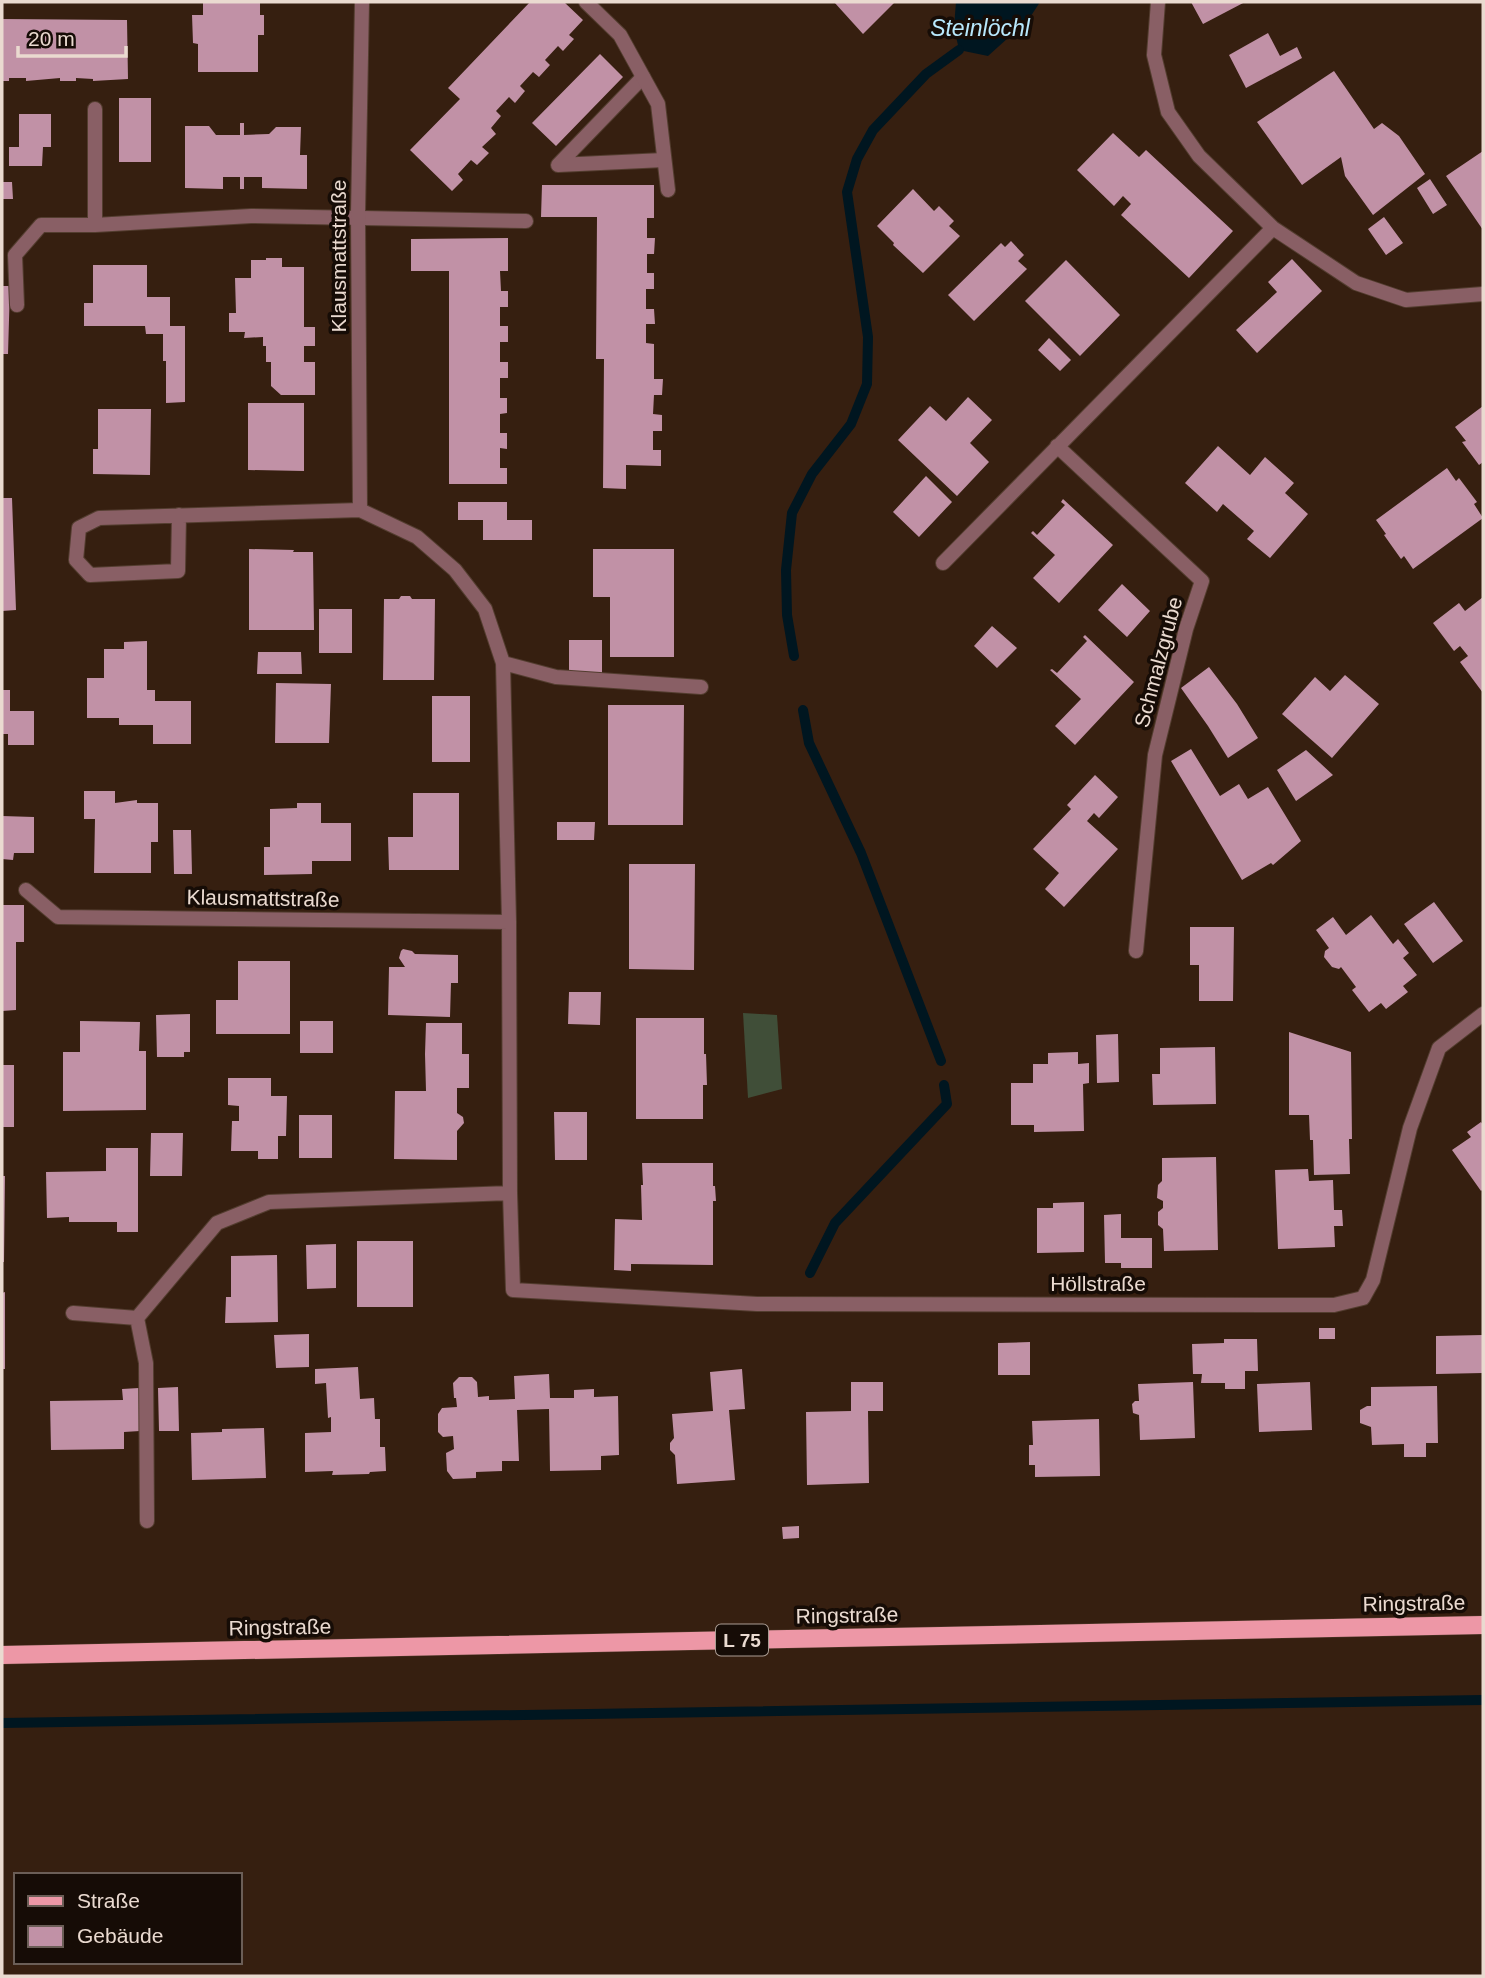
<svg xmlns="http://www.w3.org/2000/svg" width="1485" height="1978" viewBox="0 0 1485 1978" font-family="Arial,sans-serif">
	<rect width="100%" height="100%" fill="#361f10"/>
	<path fill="#404e38" d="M743,1013L777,1015L782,1089L748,1098Z"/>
	<path fill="#001620" d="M956,2H1040L1029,19L988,56L959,50L954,27Z"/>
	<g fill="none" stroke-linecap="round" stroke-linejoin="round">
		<path stroke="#001620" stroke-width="10" d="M794,656L787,615L786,570L792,513L812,474L851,424L867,384L868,337L847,192L857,159L873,130L926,74L959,50
			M803,710L809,743L861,853L941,1061
			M810,1273L835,1223L947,1104L944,1085
			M2,1723L1483,1700"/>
	</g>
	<path fill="#c191a6" d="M203,2H260V15H264V35H258V72H198V44L193,43L192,15H203Z
		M530,2H564L583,20L569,35L574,39L563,51L558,46L545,60L550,65L539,77L533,72L520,86L525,91L515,103L509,97L496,111L501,116L491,128L496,134L482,147L489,153L477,165L471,160L458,174L463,180L452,191L410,150L460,99L448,88Z
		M834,2H893L894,3L863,34Z
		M1191,2H1245L1203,24Z
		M2,19L127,20L128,79L93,81V79L76,78V81H60V78L26,81V78H9V81H2Z
		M1268,33L1280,56L1297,47L1302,58L1246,88L1229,55Z
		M600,54L623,77L556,146L532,123Z
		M1334,71L1374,129L1382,123L1399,136L1425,174L1373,215L1345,176L1341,157L1302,185L1257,122Z
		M119,98H151V162H119Z
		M19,114H51V147H43L42,166H9V147H19Z
		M240,123H244V135L269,134L276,127H301L300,155H307V189L262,188V177H244V189H240V177H223V189L185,188V126H209L216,135H240Z
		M1113,133L1139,157L1146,150L1233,231L1189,278L1121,215L1131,204L1123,196L1114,206L1077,170Z
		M1483,151V230L1446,176Z
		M1430,179L1447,205L1433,214L1417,188Z
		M2,182H12L13,199H2Z
		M542,185H654V218H647V238H655L654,254H647V273H654V289H646V309H654L655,324H646V343L654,344V379H663L662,395H654L653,414L662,415V431H653V450H661V466L626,465V489L603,488L604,359H596L597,217H541Z
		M913,189L934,211L939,206L954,221L949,226L960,236L923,273L893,245L894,243L877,226Z
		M1384,217L1403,243L1386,255L1368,229Z
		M508,238V271H500L501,291H508V307H500V326H508V342H500V362H508V378H500V398H507V413L500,414V433H507V449L500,448V468H507V484H449V271H411V239Z
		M1011,241L1024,255L1018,261L1027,269L974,321L948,295L1001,243L1005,247Z
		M266,258H282V267H304V327H315V346H304V362H315V395H281L271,386V362H266V346H263V337L244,338L245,332H229V313H236L235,278H251V260H266Z
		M1292,259L1322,291L1257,353L1236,330L1277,292L1268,282Z
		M1066,260L1120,315L1080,356L1025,301Z
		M93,265H147V297H170V326H185V402L166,403V361H163V334H146L145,326H84V303H93Z
		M2,286H10L8,354H2Z
		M1049,338L1071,360L1060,371L1038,350Z
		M968,397L992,420L970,443L989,462L957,496L898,440L930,406L946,421Z
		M248,403H304V471L248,470Z
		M1483,406V462L1479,465L1462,442L1466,441L1455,427Z
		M98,409H151L150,475L93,474V449H98Z
		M1218,446L1250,475L1265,457L1294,483L1285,493L1308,514L1270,558L1247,539L1254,531L1223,504L1217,512L1185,483Z
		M1447,468L1456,481L1459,478L1477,502L1474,504L1483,518L1413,569L1404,556L1401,559L1384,535L1386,534L1376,520Z
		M926,476L952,502L919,537L893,512Z
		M2,498H12L16,610L2,611Z
		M1063,499L1113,545L1059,603L1033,578L1055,555L1031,533L1033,531L1037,535L1065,505L1061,502Z
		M458,502H507V520H532V540H483V520H458Z
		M249,549L294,550L293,552H313L314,630H249Z
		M593,549H674V657H610V597H593Z
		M1122,584L1150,611L1127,637L1098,610Z
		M401,596H410L412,599H435L434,680H383L384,599H399Z
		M1483,597V693L1460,662L1468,656L1460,646L1454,651L1433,623L1459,603L1465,611Z
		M319,609H352V653H319Z
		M992,626L1017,648L997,668L974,646Z
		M1085,635L1134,682L1075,745L1055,726L1081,699L1050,670L1052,669L1057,673L1087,641L1083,637Z
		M569,640H602V673H569Z
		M147,641V690H155V701H191V744H153V725H119V718H87V678H104V649H124V642Z
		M258,652H301L302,674H257Z
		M1209,667L1237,704L1258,738L1228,758L1208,726L1181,688Z
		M1345,675L1379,704L1332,758L1282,714L1315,677L1330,691Z
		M276,683L331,684L329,743H275Z
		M2,690H10V711H34V745H8V734H2Z
		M432,696H470V762H432Z
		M608,705H684L683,825H608Z
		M1191,749L1220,796L1239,784L1248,799L1268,787L1301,841L1273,865L1271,863L1242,880L1171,761Z
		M1306,750L1333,775L1296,801L1277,770Z
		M1095,775L1118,797L1099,818L1094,813L1087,821L1118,849L1064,907L1045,889L1059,873L1033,849L1071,809L1067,805Z
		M84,791H115V803L137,800V803H158V842H151V873H94L95,819H84Z
		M413,793H459V870H389L388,837H413Z
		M297,803H321V823H351V861H312V874L264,875V847H270V809L297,808Z
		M2,816L34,817V853H14L13,860L2,859Z
		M557,822H595L594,840H557Z
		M173,830H191L192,874H174Z
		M629,864H695L694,970L629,969Z
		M1434,902L1463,941L1433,963L1404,924Z
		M2,905H24V942H16V1010L2,1011Z
		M1371,915L1393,944L1398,939L1409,953L1403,958L1417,975L1403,986L1408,992L1386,1009L1381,1003L1369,1012L1352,990L1356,987L1341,967L1339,969L1332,967L1324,957L1325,951L1329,948L1316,930L1333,917L1346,935Z
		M1190,927H1234L1233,1001H1199V965H1190Z
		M403,949L412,951L415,954L458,955V983H451L450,1017L388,1015L389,967H405L399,958L401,951Z
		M238,961H290V1034H216V1000H238Z
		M569,992H601L600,1025L568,1024Z
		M190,1014V1052H184V1057H157L156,1015Z
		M636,1018H704V1054H706L707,1085H703V1119H636Z
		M80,1021L140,1022L139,1051H146V1110L63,1111V1052H80Z
		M300,1021H333V1053H300Z
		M426,1023H462V1054H469V1088H457V1113L463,1117L464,1123L457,1131V1160L394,1159L395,1091H426L425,1054Z
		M1289,1032L1351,1052L1352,1139H1349L1350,1174L1314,1175L1313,1140H1310L1309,1115H1289Z
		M1118,1034L1119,1082L1097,1083L1096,1035Z
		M1215,1047L1216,1104L1153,1105L1152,1074H1160V1048Z
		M1078,1052V1064L1089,1063V1083L1083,1084L1084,1131L1034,1132V1125H1011V1083H1033V1064H1048V1053Z
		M2,1065H14V1127H2Z
		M228,1078H271V1096H287L286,1136H278V1159H258V1151H231L232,1121H239V1106L228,1105Z
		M554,1112H587V1160H555Z
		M299,1115H332V1158H299Z
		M1481,1122L1483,1125V1189L1481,1191L1452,1150L1471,1137L1467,1132Z
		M151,1133H183L182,1176H150Z
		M106,1148H138V1232H117V1222H69V1217L47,1218L46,1172L106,1171Z
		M1216,1157L1218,1250L1164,1251L1163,1229L1158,1225V1212L1163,1208V1201L1157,1198L1158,1185L1162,1181V1158Z
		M642,1163H713V1186H715L716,1201H713V1265L631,1264V1271L614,1270L615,1219L642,1220L641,1185H643Z
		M1308,1169L1309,1181L1333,1180L1334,1210H1342L1343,1226H1334L1335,1247L1278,1249L1275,1170Z
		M2,1176H5L4,1262H2Z
		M1084,1202V1252L1037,1253V1208H1053V1203Z
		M1121,1214V1238H1152V1268H1121V1263H1105L1104,1215Z
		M357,1241H413V1307H357Z
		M336,1244V1288L307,1289L306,1245Z
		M277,1255L278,1322L225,1323L226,1297H231V1256Z
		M5,1292V1369H2V1293Z
		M1319,1328H1335V1339H1319Z
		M309,1334V1367L276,1368L274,1335Z
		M1483,1335V1373L1436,1374V1336Z
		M1224,1339H1257L1258,1371H1245V1389H1225V1383H1201L1202,1374H1193L1192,1344L1224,1343Z
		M1030,1342V1375H998V1343Z
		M358,1367L360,1399L374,1398L375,1419H380V1447H385L386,1471L370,1472L369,1474L332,1475L333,1471L305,1472V1433L331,1432V1417L328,1418L326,1383L315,1384V1369Z
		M742,1369L745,1409L729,1410L735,1480L677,1484L675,1455L670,1450V1443L674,1438L672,1414L713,1411L710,1372Z
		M549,1374L550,1398H574V1390L594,1389V1397L618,1396L619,1455L601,1456V1470L550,1471L549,1409L517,1410L519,1461H502V1471L476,1472V1478L453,1479L447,1471L446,1453L454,1449L453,1436L443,1437L438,1432V1414L442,1408L457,1407L456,1398H454L453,1383L459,1377H472L477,1382L478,1397L489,1396V1400L515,1399L514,1376Z
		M851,1382H883V1411H868L869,1483L807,1485L806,1412L851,1411Z
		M1193,1382L1195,1438L1140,1440L1139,1415L1133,1413L1132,1404L1135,1401H1139L1138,1384Z
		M1310,1382L1312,1430L1259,1432L1257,1384Z
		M1437,1386L1438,1443H1426V1457H1404V1444L1372,1445L1371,1427L1360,1423V1410L1367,1406H1371V1387Z
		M178,1387L179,1431H159L158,1388Z
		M139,1388L140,1431L124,1432V1449L51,1450L50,1401L123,1400L122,1389Z
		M1099,1419L1100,1476L1035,1477V1465H1029V1445H1033L1032,1421Z
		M264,1428L266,1478L192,1480L191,1433L222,1432V1429Z
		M799,1526V1538L783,1539L782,1527Z"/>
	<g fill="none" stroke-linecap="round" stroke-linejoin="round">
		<g stroke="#533d2f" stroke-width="16">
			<path id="lane" d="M643,77L558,165L664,160
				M95,109V225
				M17,305L15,255L41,225H95L251,216L526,221"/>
		</g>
		<g stroke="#533d2f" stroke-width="16">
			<path id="street" d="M362,2L358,214L360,510L417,537L455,570L485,609L503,663L509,922L510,1193L513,1290L757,1304L1334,1305L1363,1298L1373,1280L1410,1128L1439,1048L1483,1014
				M586,2L620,35L658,104L668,190
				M1158,2L1154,55L1168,112L1199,156L1273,228L1356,283L1406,300L1483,294
				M1057,446L1202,581L1186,629L1155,755L1136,951
				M179,515L178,571L90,575L76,560L79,528L99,518L360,510
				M943,563L1273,228
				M503,663L556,677L701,687
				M26,890L58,917L509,922
				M73,1313L137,1318
				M137,1318L217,1223L269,1202L510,1193
				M137,1318L146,1363L147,1521"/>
		</g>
		<g stroke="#533d2f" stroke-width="19">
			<path id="primary" d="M2,1655L1483,1625"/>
		</g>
		<use href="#lane" stroke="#895f65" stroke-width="14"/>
		<use href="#street" stroke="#895f65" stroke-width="14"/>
		<use href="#primary" stroke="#ed97a6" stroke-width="18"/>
	</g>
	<g text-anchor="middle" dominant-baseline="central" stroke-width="7" stroke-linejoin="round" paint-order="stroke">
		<rect fill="#160c06" stroke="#aa9c93" stroke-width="2" x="716" y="1624.5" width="52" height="31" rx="5"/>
		<g font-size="19" font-weight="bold" fill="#eadad0">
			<text x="742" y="1640">L 75</text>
		</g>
		<g font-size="21" fill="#eadad0" stroke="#160c06">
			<text transform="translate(338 256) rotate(-90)">Klausmattstraße</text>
			<text transform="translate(1158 662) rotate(-75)">Schmalzgrube</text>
			<text transform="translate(263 898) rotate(1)">Klausmattstraße</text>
			<text x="1098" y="1283">Höllstraße</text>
			<text transform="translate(1414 1603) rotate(-1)">Ringstraße</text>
			<text transform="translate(847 1615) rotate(-1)">Ringstraße</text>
			<text transform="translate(280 1627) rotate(-1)">Ringstraße</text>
		</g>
		<g font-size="23" font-style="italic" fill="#b8e8fc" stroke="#160c06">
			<text x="980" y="28">Steinlöchl</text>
		</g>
	</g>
	<rect width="1485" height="1978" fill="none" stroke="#eadad0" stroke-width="7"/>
	<rect x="14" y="1873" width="228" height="91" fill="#160c06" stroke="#6b5e57" stroke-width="2"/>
	<rect x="28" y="1896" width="35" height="10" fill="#ed97a6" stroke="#6b5e57" stroke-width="2"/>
	<text x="77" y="1908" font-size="21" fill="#eadad0">Straße</text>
	<rect x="28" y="1926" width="35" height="21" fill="#c191a6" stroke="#6b5e57" stroke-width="2"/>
	<text x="77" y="1943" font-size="21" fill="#eadad0">Gebäude</text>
	<path d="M18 46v10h108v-10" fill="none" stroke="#eadad0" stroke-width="3.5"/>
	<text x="28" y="46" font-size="21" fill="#eadad0" stroke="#160c06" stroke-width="5" paint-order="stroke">20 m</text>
</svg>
